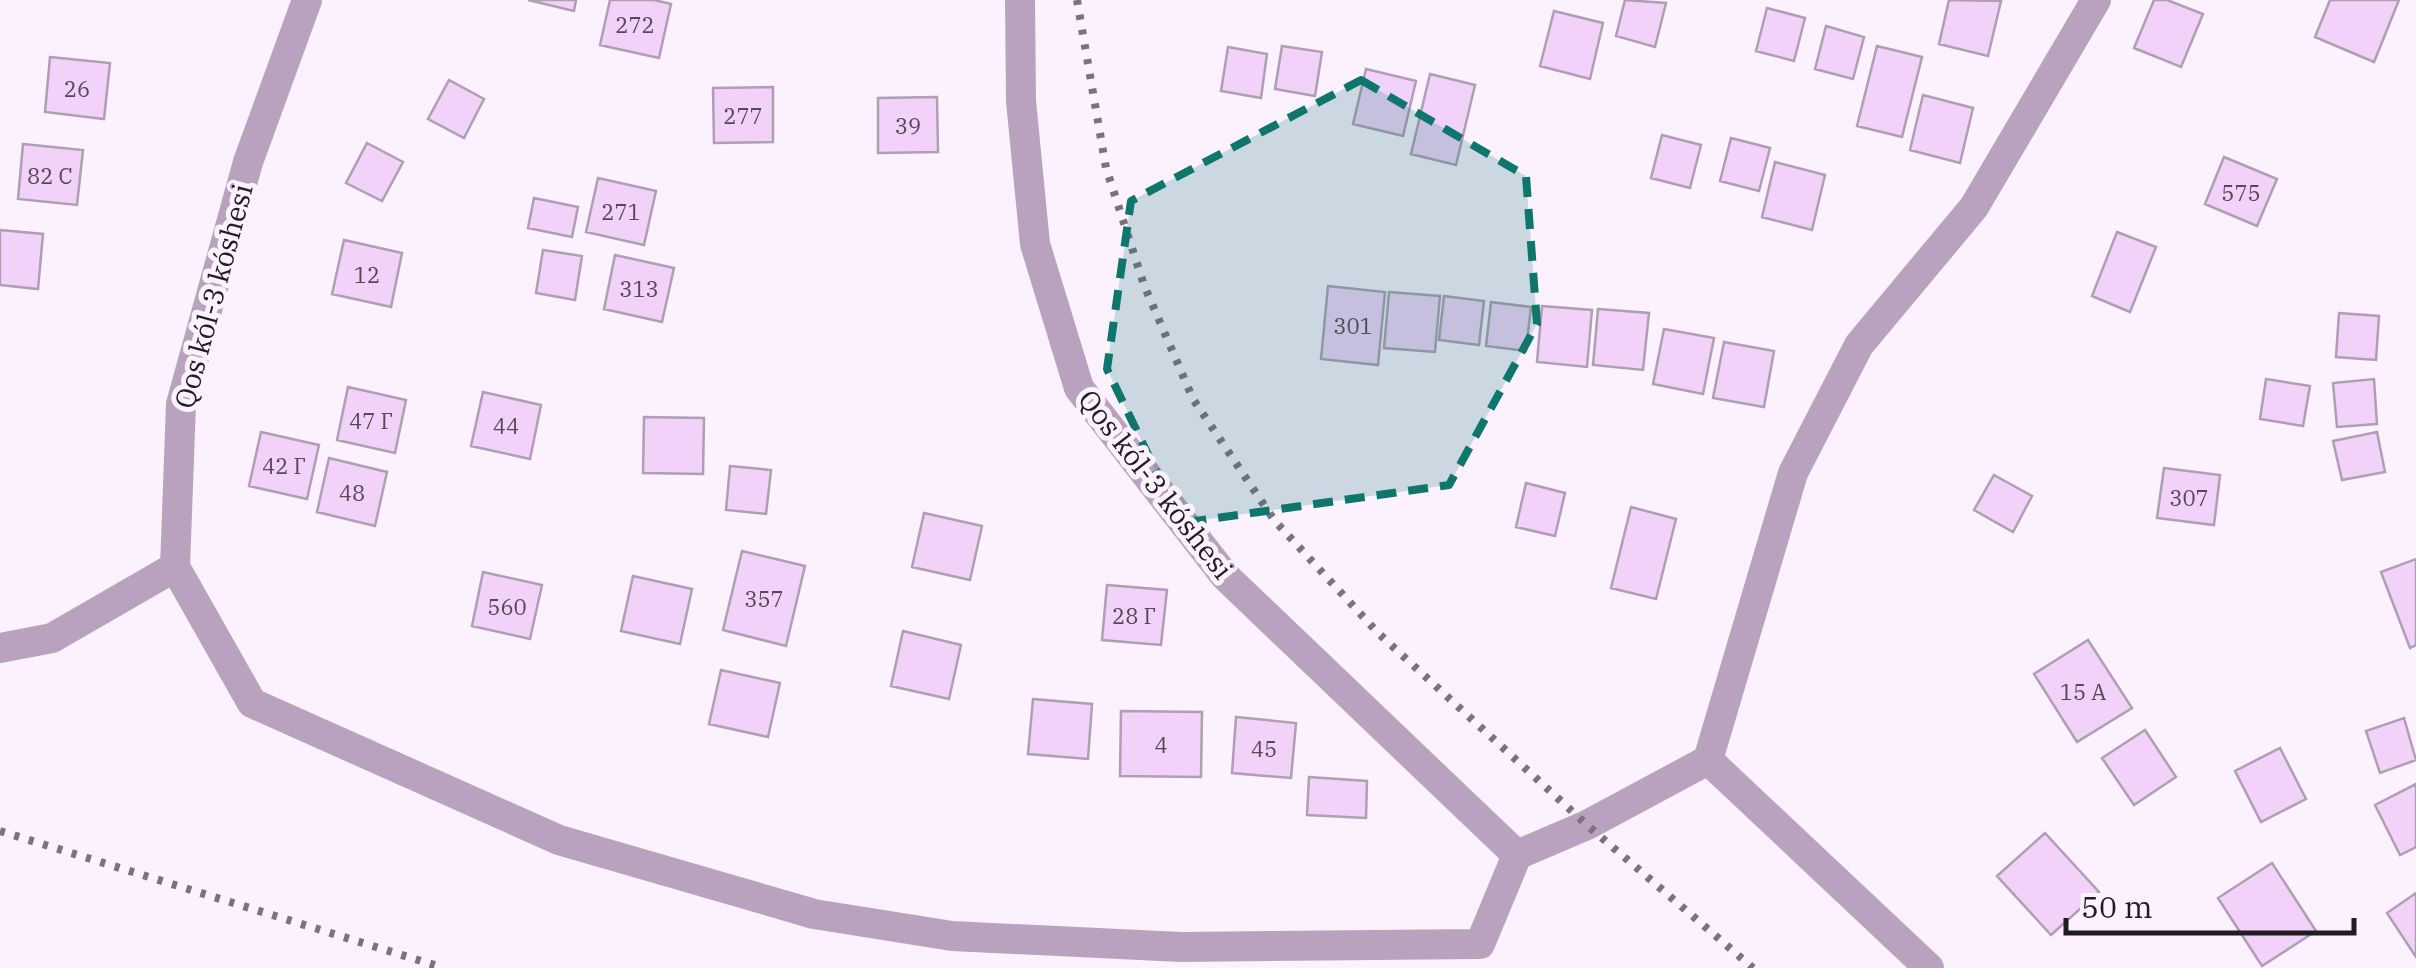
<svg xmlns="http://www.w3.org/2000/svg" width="2416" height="968" viewBox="0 0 2416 968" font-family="'IBM Plex Serif',serif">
	<rect width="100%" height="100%" fill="#fcf1fe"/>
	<path fill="#f2d2f9" stroke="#ae9fb2" stroke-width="2.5" d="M528,0H576L574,11Z
		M610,0H654L671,4L659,58L600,45Z
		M1625,0L1666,3L1655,47L1616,36Z
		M1949,0L2001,1L1988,56L1939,44Z
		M2154,0H2167L2203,14L2181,67L2134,48Z
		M2330,0H2399L2374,62L2315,37Z
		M1767,8L1805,18L1794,61L1756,51Z
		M1554,11L1603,23L1590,79L1540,66Z
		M1826,26L1864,37L1853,79L1815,69Z
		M1282,46L1322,52L1315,96L1275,89Z
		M1877,46L1922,57L1902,137L1857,126Z
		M1228,47L1267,54L1261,98L1221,91Z
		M50,57L110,63L104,119L45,112Z
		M1366,69L1416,81L1403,136L1353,124Z
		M1430,74L1475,85L1456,165L1411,154Z
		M449,80L484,99L464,138L428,119Z
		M773,87V142L714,143L713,88Z
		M1923,95L1973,108L1960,163L1910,150Z
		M937,97L938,152L878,153V98Z
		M1662,135L1701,145L1690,188L1651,178Z
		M1731,138L1770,148L1759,191L1720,181Z
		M367,143L403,162L382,201L346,183Z
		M23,144L83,150L77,205L18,199Z
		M2224,157L2277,179L2257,226L2205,204Z
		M1775,162L1825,175L1812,230L1762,217Z
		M598,178L656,191L644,245L586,232Z
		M534,198L578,207L572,237L528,228Z
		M0,230L43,234L38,289L0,285Z
		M2117,232L2156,247L2130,312L2092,296Z
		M344,240L402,253L391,307L332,294Z
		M543,250L582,256L575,300L536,293Z
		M615,255L674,268L662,322L604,309Z
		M1328,286L1385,292L1378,365L1321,359Z
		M1389,292L1440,296L1435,352L1384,348Z
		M1444,296L1484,301L1479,345L1439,340Z
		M1491,302L1531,307L1526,351L1486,346Z
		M1542,306L1592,310L1587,367L1537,362Z
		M1598,309L1649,313L1643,370L1593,365Z
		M2339,313L2379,316L2376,360L2336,357Z
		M1664,329L1714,338L1703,394L1653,384Z
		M1724,342L1774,351L1764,407L1713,398Z
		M2266,379L2310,386L2303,426L2260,419Z
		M2374,379L2377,424L2337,427L2333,383Z
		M348,387L406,400L395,453L337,440Z
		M483,392L541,405L530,459L471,446Z
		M644,417L704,418L703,474L643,473Z
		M261,432L319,445L307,499L249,486Z
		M2377,432L2385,472L2342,480L2333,441Z
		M329,458L387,472L375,526L317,512Z
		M730,466L771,470L766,514L726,510Z
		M2164,468L2220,475L2214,525L2157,518Z
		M1994,475L2032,496L2013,532L1974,510Z
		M1526,483L1565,493L1555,536L1516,527Z
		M1631,507L1676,519L1656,599L1611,588Z
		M924,513L982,526L970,580L912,567Z
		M742,551L805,566L786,646L723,630Z
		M2416,559V645L2410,648L2381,572Z
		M483,572L542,585L530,639L472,626Z
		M633,576L692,589L680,644L621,631Z
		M1107,585L1167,590L1161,645L1102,640Z
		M903,631L961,645L949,699L891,686Z
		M2088,640L2132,708L2077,742L2034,674Z
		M721,670L780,683L768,737L709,724Z
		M1033,699L1092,704L1088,759L1028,754Z
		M1121,711L1202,712L1201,777L1120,776Z
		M1236,717L1296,723L1291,778L1232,773Z
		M2404,718L2416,760L2380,773L2366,731Z
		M2145,730L2176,777L2134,805L2102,758Z
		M2280,748L2306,799L2261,822L2235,771Z
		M1309,777L1367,781L1366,818L1307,815Z
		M2416,784V847L2400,855L2375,805Z
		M2045,833L2099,892L2051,935L1997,876Z
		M2272,863L2316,931L2262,966L2218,898Z
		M2416,893V957L2387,913Z"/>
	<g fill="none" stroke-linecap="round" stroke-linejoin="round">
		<path stroke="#b9a2be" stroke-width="30" d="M307,0L248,162L181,404L175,567L252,703L559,840L814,914L952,936L1181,947L1480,944L1517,855L1587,825L1708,760
			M1020,0L1021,101L1035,244L1079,388L1225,576L1517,855
			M0,648L52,638L175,567
			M1708,760L1793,473L1859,345L1974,207L2096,0
			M1708,760L1929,968"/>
		<path stroke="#7b737c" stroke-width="8" stroke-dasharray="5 10" stroke-linecap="butt" d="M1077,0L1106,168L1144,285L1193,399L1274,520L1378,633L1587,825L1753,968
			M0,831L444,968"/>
	</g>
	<path fill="#0f766e" fill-opacity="0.2" stroke="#0f766e" stroke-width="8" stroke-dasharray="20 12" stroke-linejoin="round" d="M1361,80L1526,176L1537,324L1449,485L1181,523L1107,369L1131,201Z"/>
	<g text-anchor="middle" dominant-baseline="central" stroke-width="10" stroke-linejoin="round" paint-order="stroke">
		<g font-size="22" fill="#554958">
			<text x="635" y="24">272</text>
			<text x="77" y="88">26</text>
			<text x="743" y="115">277</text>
			<text x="908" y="125">39</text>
			<text x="50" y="175">82 С</text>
			<text x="2241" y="192">575</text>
			<text x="621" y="211">271</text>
			<text x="367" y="274">12</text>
			<text x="639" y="288">313</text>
			<text x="1353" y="325">301</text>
			<text x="371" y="420">47 Г</text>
			<text x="506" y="425">44</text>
			<text x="284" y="465">42 Г</text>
			<text x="352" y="492">48</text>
			<text x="2189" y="497">307</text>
			<text x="764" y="598">357</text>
			<text x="507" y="606">560</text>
			<text x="1134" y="615">28 Г</text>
			<text x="2083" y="691">15 А</text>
			<text x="1161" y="744">4</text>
			<text x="1264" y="748">45</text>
		</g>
		<g font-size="28" fill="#211b22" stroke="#fcf1fe">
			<text transform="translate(213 296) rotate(-75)">Qos kól-3 kóshesi</text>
			<text transform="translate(1156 484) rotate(52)">Qos kól-3 kóshesi</text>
		</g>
	</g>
	<path d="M2066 918v15h288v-15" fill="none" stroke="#211b22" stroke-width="5"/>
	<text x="2081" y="918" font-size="30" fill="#211b22" stroke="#fcf1fe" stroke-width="8" paint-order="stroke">50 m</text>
</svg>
